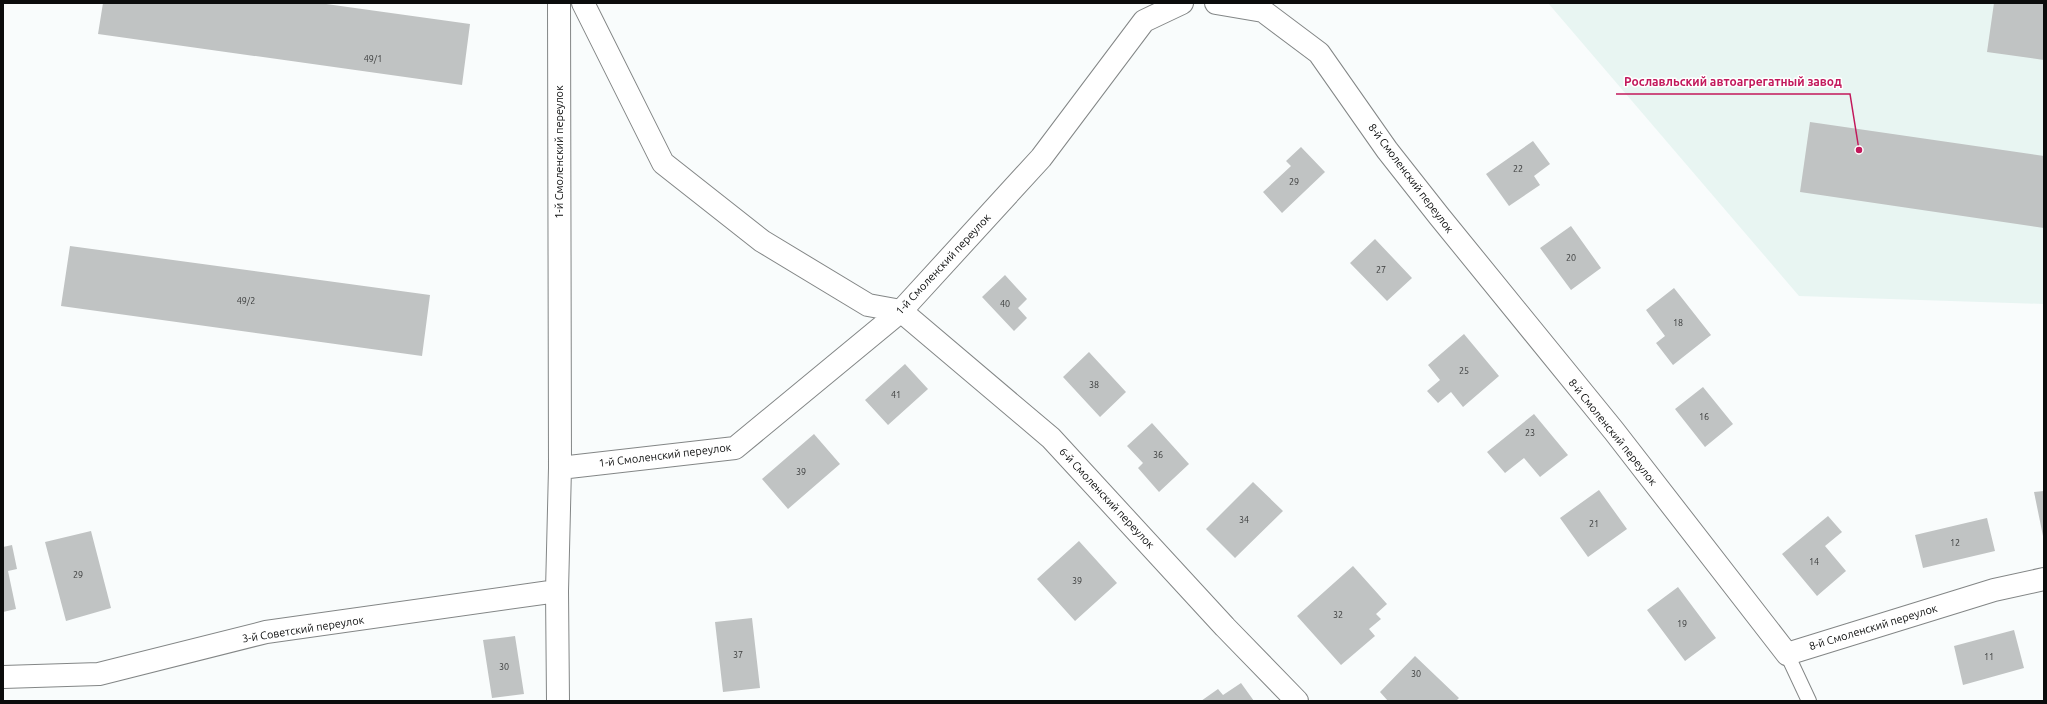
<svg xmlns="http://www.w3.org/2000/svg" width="2047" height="704" viewBox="0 0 2047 704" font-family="Ubuntu,sans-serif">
	<rect width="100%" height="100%" fill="#f9fcfc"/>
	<path fill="#e8f5f2" d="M1548,3H2044V304L1799,296Z"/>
	<path fill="#c0c3c3" d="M103,3H319L470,24L462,85L98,34Z
		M1994,3H2044V60L1987,52Z
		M1810,122L2044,156V228L1800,192Z
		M1533,141L1550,164L1534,176L1540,185L1509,206L1486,174Z
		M1301,147L1325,172L1282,213L1263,192L1291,166L1286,161Z
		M1571,226L1601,268L1571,290L1540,248Z
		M1375,239L1412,278L1387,301L1350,263Z
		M70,246L430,295L422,356L61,306Z
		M1005,275L1027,299L1018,308L1027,318L1014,331L982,297Z
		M1674,288L1711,335L1673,365L1656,343L1665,336L1646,310Z
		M1464,334L1499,376L1463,407L1451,392L1438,403L1427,391L1440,380L1428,365Z
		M1089,352L1126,392L1100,417L1063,377Z
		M905,364L928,389L888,425L865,400Z
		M1703,387L1733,424L1705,447L1675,409Z
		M1534,414L1568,455L1540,477L1524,458L1505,473L1487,452Z
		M1152,423L1189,464L1159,492L1138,468L1143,463L1127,446Z
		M814,434L840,464L788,509L762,479Z
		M1253,482L1283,511L1235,558L1206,529Z
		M1599,490L1627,529L1588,557L1560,518Z
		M2044,491V536H2043L2034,492Z
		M1828,516L1842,532L1825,546L1846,571L1817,596L1782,554Z
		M1987,518L1995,551L1923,568L1915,535Z
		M91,531L111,608L66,621L45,542Z
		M1079,541L1117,583L1075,621L1037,579Z
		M12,545L17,569L8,571L16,609L3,612V547Z
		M1353,566L1387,604L1376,614L1381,619L1369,629L1375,636L1341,665L1297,616Z
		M1678,587L1716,638L1685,661L1647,610Z
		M752,618L760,688L723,692L715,622Z
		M2014,630L2024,668L1963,685L1954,646Z
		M515,636L524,694L492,698L483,640Z
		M1415,656L1459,698L1456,701H1388L1380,692Z
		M1241,683L1254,701H1201L1218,689L1223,695Z"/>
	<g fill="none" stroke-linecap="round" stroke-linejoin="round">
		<g stroke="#838686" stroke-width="16">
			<path id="service" d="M1787,654L1809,701"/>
		</g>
		<g stroke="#838686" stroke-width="24">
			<path id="minor" d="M583,3L663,163L762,241L868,305L901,311L1051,438L1225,627L1297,701
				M1216,3L1263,11L1319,53L1387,150L1439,216L1614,431L1787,654L1994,590L2044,579
				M560,468L735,448L901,311L1041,158L1144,21L1182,3
				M3,677L99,674L266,632L557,591
				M558,701L557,591L560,468L559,3"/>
		</g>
		<use href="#service" stroke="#fff" stroke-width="14"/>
		<use href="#minor" stroke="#fff" stroke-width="22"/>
	</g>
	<g text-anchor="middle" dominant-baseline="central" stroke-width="3" stroke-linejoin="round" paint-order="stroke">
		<g font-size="9" fill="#383a3a">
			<text x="373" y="59">49/1</text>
			<text x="1518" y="169">22</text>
			<text x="1294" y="182">29</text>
			<text x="1571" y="258">20</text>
			<text x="1381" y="270">27</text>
			<text x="246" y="301">49/2</text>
			<text x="1005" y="304">40</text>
			<text x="1678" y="323">18</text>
			<text x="1464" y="371">25</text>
			<text x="1094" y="385">38</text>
			<text x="896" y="395">41</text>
			<text x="1704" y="417">16</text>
			<text x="1530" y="433">23</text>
			<text x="1158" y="455">36</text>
			<text x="801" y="472">39</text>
			<text x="1244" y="520">34</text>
			<text x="1594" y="524">21</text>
			<text x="1955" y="543">12</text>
			<text x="1814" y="562">14</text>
			<text x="78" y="575">29</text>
			<text x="1077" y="581">39</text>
			<text x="1338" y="615">32</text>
			<text x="1682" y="624">19</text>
			<text x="738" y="655">37</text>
			<text x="1989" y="657">11</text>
			<text x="504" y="667">30</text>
			<text x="1416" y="674">30</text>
		</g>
		<g font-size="11" fill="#0b0c0c" stroke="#fff">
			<text transform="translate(559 152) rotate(-90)">1-й Смоленский переулок</text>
			<text transform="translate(1411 178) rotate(53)">8-й Смоленский переулок</text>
			<text transform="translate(943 264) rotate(-47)">1-й Смоленский переулок</text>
			<text transform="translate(1613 432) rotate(51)">8-й Смоленский переулок</text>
			<text transform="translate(665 455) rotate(-7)">1-й Смоленский переулок</text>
			<text transform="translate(1107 498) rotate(47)">6-й Смоленский переулок</text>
			<text transform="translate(1873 627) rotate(-17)">8-й Смоленский переулок</text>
			<text transform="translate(303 629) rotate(-9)">3-й Советский переулок</text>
		</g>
	</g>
	<path fill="none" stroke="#c2185b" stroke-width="1.5" d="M1859 150L1850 94H1616"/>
	<circle fill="#c2185b" stroke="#fff" stroke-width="1.5" cx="1859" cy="150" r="4"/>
	<g font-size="12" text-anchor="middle" font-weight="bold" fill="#c2185b" stroke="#fff" stroke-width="3" stroke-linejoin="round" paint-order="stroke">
		<text x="1733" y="86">Рославльский автоагрегатный завод</text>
	</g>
	<rect width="2047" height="704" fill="none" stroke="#0b0c0c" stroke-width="8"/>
</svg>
